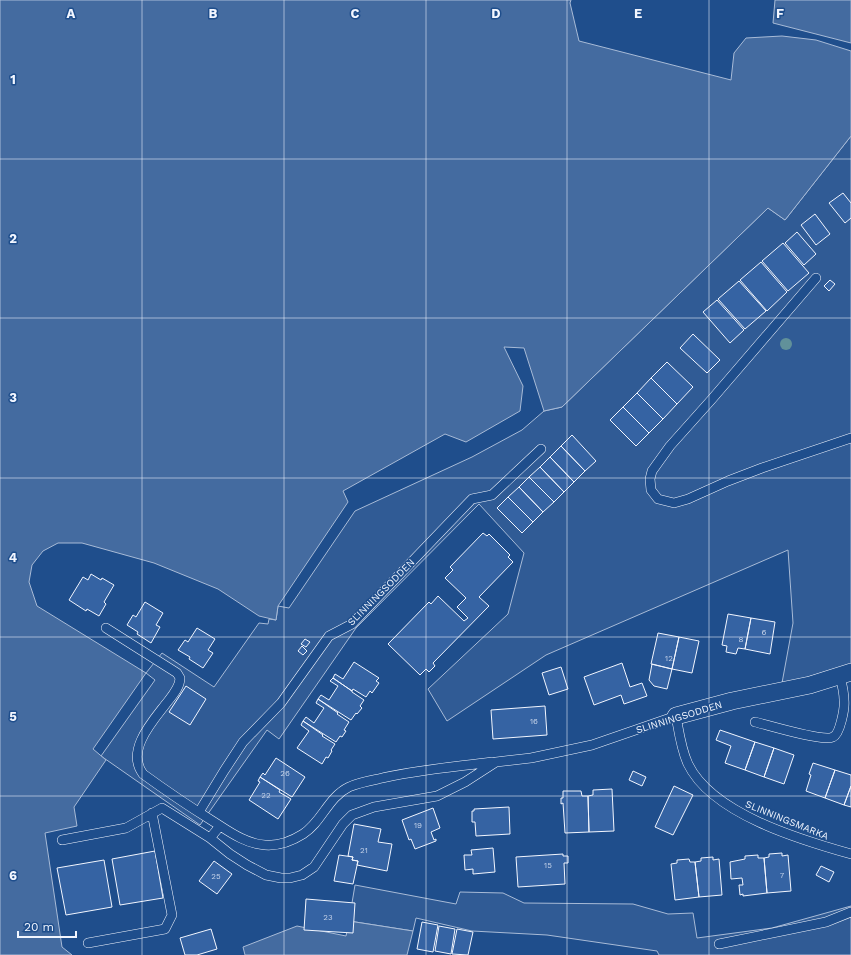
<svg xmlns="http://www.w3.org/2000/svg" width="851" height="955" viewBox="0 0 851 955" font-family="'Work Sans',sans-serif">
	<rect width="100%" height="100%" fill="#1f4e8c"/>
	<path fill="#305b95" stroke="#a8bbd7" d="M851,136V664L805,678L782,683L793,623L788,550L546,655L447,721L428,689L508,614L524,553L479,504L356,628L279,739L267,730L200,825L101,756L155,680L146,673L162,653L214,687L259,623L268,624L269,619L276,620L278,606L289,608L355,511L472,457L522,430L544,411L562,407L768,208L785,220Z
		M355,885L456,904L460,892L503,893L524,903L633,904L668,914L693,913L697,938L772,928L851,906V955H659L657,951L547,935L472,931L416,918L413,931L349,921Z"/>
	<path fill="#446ba0" stroke="#a8bbd7" d="M0,0H571L570,3L579,41L731,80L734,53L746,38L782,36L816,40L851,51V136L785,220L768,208L562,407L544,411L524,348L504,347L523,386L520,411L466,442L445,434L343,491L348,502L278,606L276,620L259,616L218,589L154,563L82,543H58L43,551L32,565L29,582L37,606L146,673L93,749L106,760L74,807L77,826L45,833L62,947L72,955H0Z
		M775,0H851V43L773,23Z
		M349,921L413,931L407,955H245L243,947L297,926L346,936Z"/>
	<path fill="#3563a3" stroke="#f2f6ff" d="M843,193L851,203V218L845,223L829,203Z
		M815,214L830,234L816,245L801,225Z
		M797,232L816,254L804,265L785,243Z
		M783,243L809,273L788,291L762,261Z
		M761,262L787,292L767,311L740,280Z
		M830,280L835,284L829,291L824,286Z
		M739,281L766,311L745,329L718,299Z
		M717,300L744,330L730,343L703,312Z
		M693,334L720,360L707,373L680,348Z
		M667,362L693,387L677,404L651,378Z
		M651,378L677,404L663,419L637,393Z
		M637,393L663,419L649,433L623,407Z
		M623,407L649,433L636,446L610,420Z
		M572,435L596,461L585,471L561,446Z
		M561,446L585,471L574,482L550,457Z
		M550,457L574,482L564,492L540,467Z
		M540,467L564,492L554,502L529,477Z
		M529,477L554,502L543,512L519,487Z
		M519,487L543,512L533,522L508,497Z
		M508,497L533,522L522,533L497,508Z
		M483,533L487,536L489,534L510,555L508,557L513,562L479,597L489,606L433,663L435,666L429,672L426,669L420,675L388,644L429,602L431,604L438,596L464,621L468,618L457,607L466,598L445,578L453,570L450,567Z
		M91,574L101,580L102,578L114,585L104,602L106,604L99,616L87,609L86,611L69,600L83,577L88,580Z
		M145,602L163,613L156,625L160,627L151,643L137,634L138,632L127,625L133,615L136,617Z
		M728,614L751,618L745,649L738,648L736,654L726,652L727,646L722,645Z
		M751,618L775,622L770,654L745,649Z
		M197,628L215,639L208,650L213,653L203,668L189,659L190,657L178,650L185,640L188,642Z
		M658,633L679,637L672,669L651,664Z
		M679,637L699,641L692,673L672,669Z
		M305,639L310,642L306,647L301,644Z
		M302,646L307,651L303,655L298,651Z
		M354,662L379,678L376,681L379,683L372,693L370,691L366,697L353,689L352,691L333,678L335,674L343,679Z
		M622,663L630,687L642,683L647,696L624,704L621,695L594,705L584,677Z
		M652,664L672,669L667,689L654,686L649,680Z
		M561,667L568,689L549,695L542,673Z
		M333,678L352,691V692L364,700L360,706L362,708L357,714L356,713L351,720L318,699L321,695L329,700L338,686L330,681Z
		M186,686L206,699L190,725L169,712Z
		M318,699L338,713L337,714L349,722L344,730L346,731L342,737L340,736L336,742L303,721L306,717L314,723L324,708L316,703Z
		M545,706L547,735L493,739L491,710Z
		M303,721L323,735L322,736L335,744L331,750L332,751L328,758L326,757L322,764L297,748L309,731L301,725Z
		M720,730L755,742L745,770L725,763L731,746L716,740Z
		M755,742L774,748L764,777L745,770Z
		M774,748L794,755L784,784L764,777Z
		M276,758L305,777L292,797L260,777L263,773L265,775Z
		M813,763L835,770L825,798L806,791L811,775L809,774Z
		M835,770L851,775V786L844,805L825,798Z
		M633,771L646,777L642,786L629,780Z
		M260,777L280,790L279,792L291,799L278,819L249,800L260,782L258,781Z
		M674,786L693,795L673,835L655,827Z
		M851,786V807L844,805Z
		M612,789L614,831L589,832L588,796L593,795V790Z
		M563,791H581L582,796H588L589,832L565,833L563,803L561,804V798H563Z
		M509,807L510,834L476,836L475,822H472V811H474V809Z
		M433,808L440,828L431,832L434,840L436,839V841L415,849L411,839L409,840L402,820Z
		M354,824L381,829L378,842L392,844L387,871L357,865L358,861L352,860L353,857L348,856Z
		M493,848L495,872L473,874V869L465,870L464,855H472L471,850Z
		M155,851L163,898L120,905L112,859Z
		M782,853V856L788,855L791,891L767,893L764,858L769,857V854Z
		M563,854V856H568V863H564L565,884L518,887L516,857Z
		M339,855L353,857L352,860L358,861L353,884L334,881Z
		M758,855V858H764L767,893L743,896V894L740,895L739,885H743L742,878L731,879L730,862L745,859V856Z
		M713,857V860L719,859L722,895L699,897L695,862L701,861V858Z
		M689,859L690,862H695L699,897L675,900L671,864L677,863V860Z
		M104,860L112,907L66,915L57,868Z
		M214,861L232,874L217,894L199,881Z
		M821,866L834,872L829,882L816,875Z
		M306,899L355,903L353,933L304,930Z
		M422,922L438,925L433,952L417,949Z
		M439,926L455,929L451,954L435,951Z
		M211,929L217,949L197,955H185L180,938Z
		M457,929L473,932L468,955L452,954Z"/>
	<g fill="none" stroke-linecap="round" stroke-linejoin="round">
		<g stroke="#f2f6ff" stroke-width="10">
			<path id="service" d="M816,278L712,399L670,446L652,471L650,479L651,490L658,499L674,503L688,499L728,481L762,468L851,438
				M106,628L177,673L180,678C180,688 171,697 165,705C151,723 126,751 143,774C165,790 187,805 211,820C227,830 245,844 265,845C278,846 292,841 303,834C322,822 328,797 349,787C358,783 368,781 378,779C415,770 454,767 492,762
				M755,722C768,725 823,742 833,737C840,734 845,708 844,700C844,692 842,684 840,676
				M199,812L224,771L243,742L281,703L329,636L352,624L472,499L492,495L541,449
				M220,826L210,838L230,854L247,865L266,875L281,878H290L302,875L314,867L343,824L352,815L374,807L437,796L465,782L496,762L531,758L592,745L676,716C679,732 681,749 688,764C712,814 801,840 851,854
				M62,840L126,828L162,808L210,838
				M88,943L165,929L172,915L152,813
				M719,944L826,922L851,912"/>
		</g>
		<g stroke="#f2f6ff" stroke-width="18">
			<path id="minor" d="M676,716L732,701L810,685L851,672"/>
		</g>
		<use href="#service" stroke="#1f4e8c" stroke-width="9"/>
		<use href="#minor" stroke="#1f4e8c" stroke-width="17"/>
	</g>
	<circle fill="#61919a" cx="786" cy="344" r="6"/>
	<path fill="none" stroke="#f2f6ff" stroke-width="1" stroke-opacity="0.55" d="M142,0V955M284,0V955M426,0V955M567,0V955M709,0V955M0,159H851M0,318H851M0,478H851M0,637H851M0,796H851"/>
	<g text-anchor="middle" dominant-baseline="central" stroke-width="3" stroke-linejoin="round" paint-order="stroke">
		<g font-size="8" fill="#c3d1e8">
			<text x="764" y="632">6</text>
			<text x="741" y="639">8</text>
			<text x="669" y="658">12</text>
			<text x="534" y="721">16</text>
			<text x="285" y="773">26</text>
			<text x="266" y="795">22</text>
			<text x="418" y="825">19</text>
			<text x="364" y="850">21</text>
			<text x="548" y="865">15</text>
			<text x="782" y="875">7</text>
			<text x="216" y="876">25</text>
			<text x="328" y="917">23</text>
		</g>
		<g font-size="10" fill="#f2f6ff" stroke="#1f4e8c">
			<text transform="translate(381 592) rotate(-45)">SLINNINGSODDEN</text>
			<text transform="translate(679 717) rotate(-17)">SLINNINGSODDEN</text>
			<text transform="translate(787 820) rotate(22)">SLINNINGSMARKA</text>
		</g>
	</g>
	<g font-size="13" text-anchor="middle" font-weight="bold" fill="#f2f6ff" stroke="#1f4e8c" stroke-width="3" stroke-linejoin="round" paint-order="stroke">
		<text x="71" y="18">A</text>
		<text x="213" y="18">B</text>
		<text x="355" y="18">C</text>
		<text x="496" y="18">D</text>
		<text x="638" y="18">E</text>
		<text x="780" y="18">F</text>
		<text x="13" y="84">1</text>
		<text x="13" y="243">2</text>
		<text x="13" y="402">3</text>
		<text x="13" y="562">4</text>
		<text x="13" y="721">5</text>
		<text x="13" y="880">6</text>
	</g>
	<path d="M18 931v6h58v-6" fill="none" stroke="#f2f6ff" stroke-width="2"/>
	<text x="24" y="931" font-size="12" fill="#f2f6ff" stroke="#1f4e8c" stroke-width="3" paint-order="stroke">20 m</text>
</svg>
